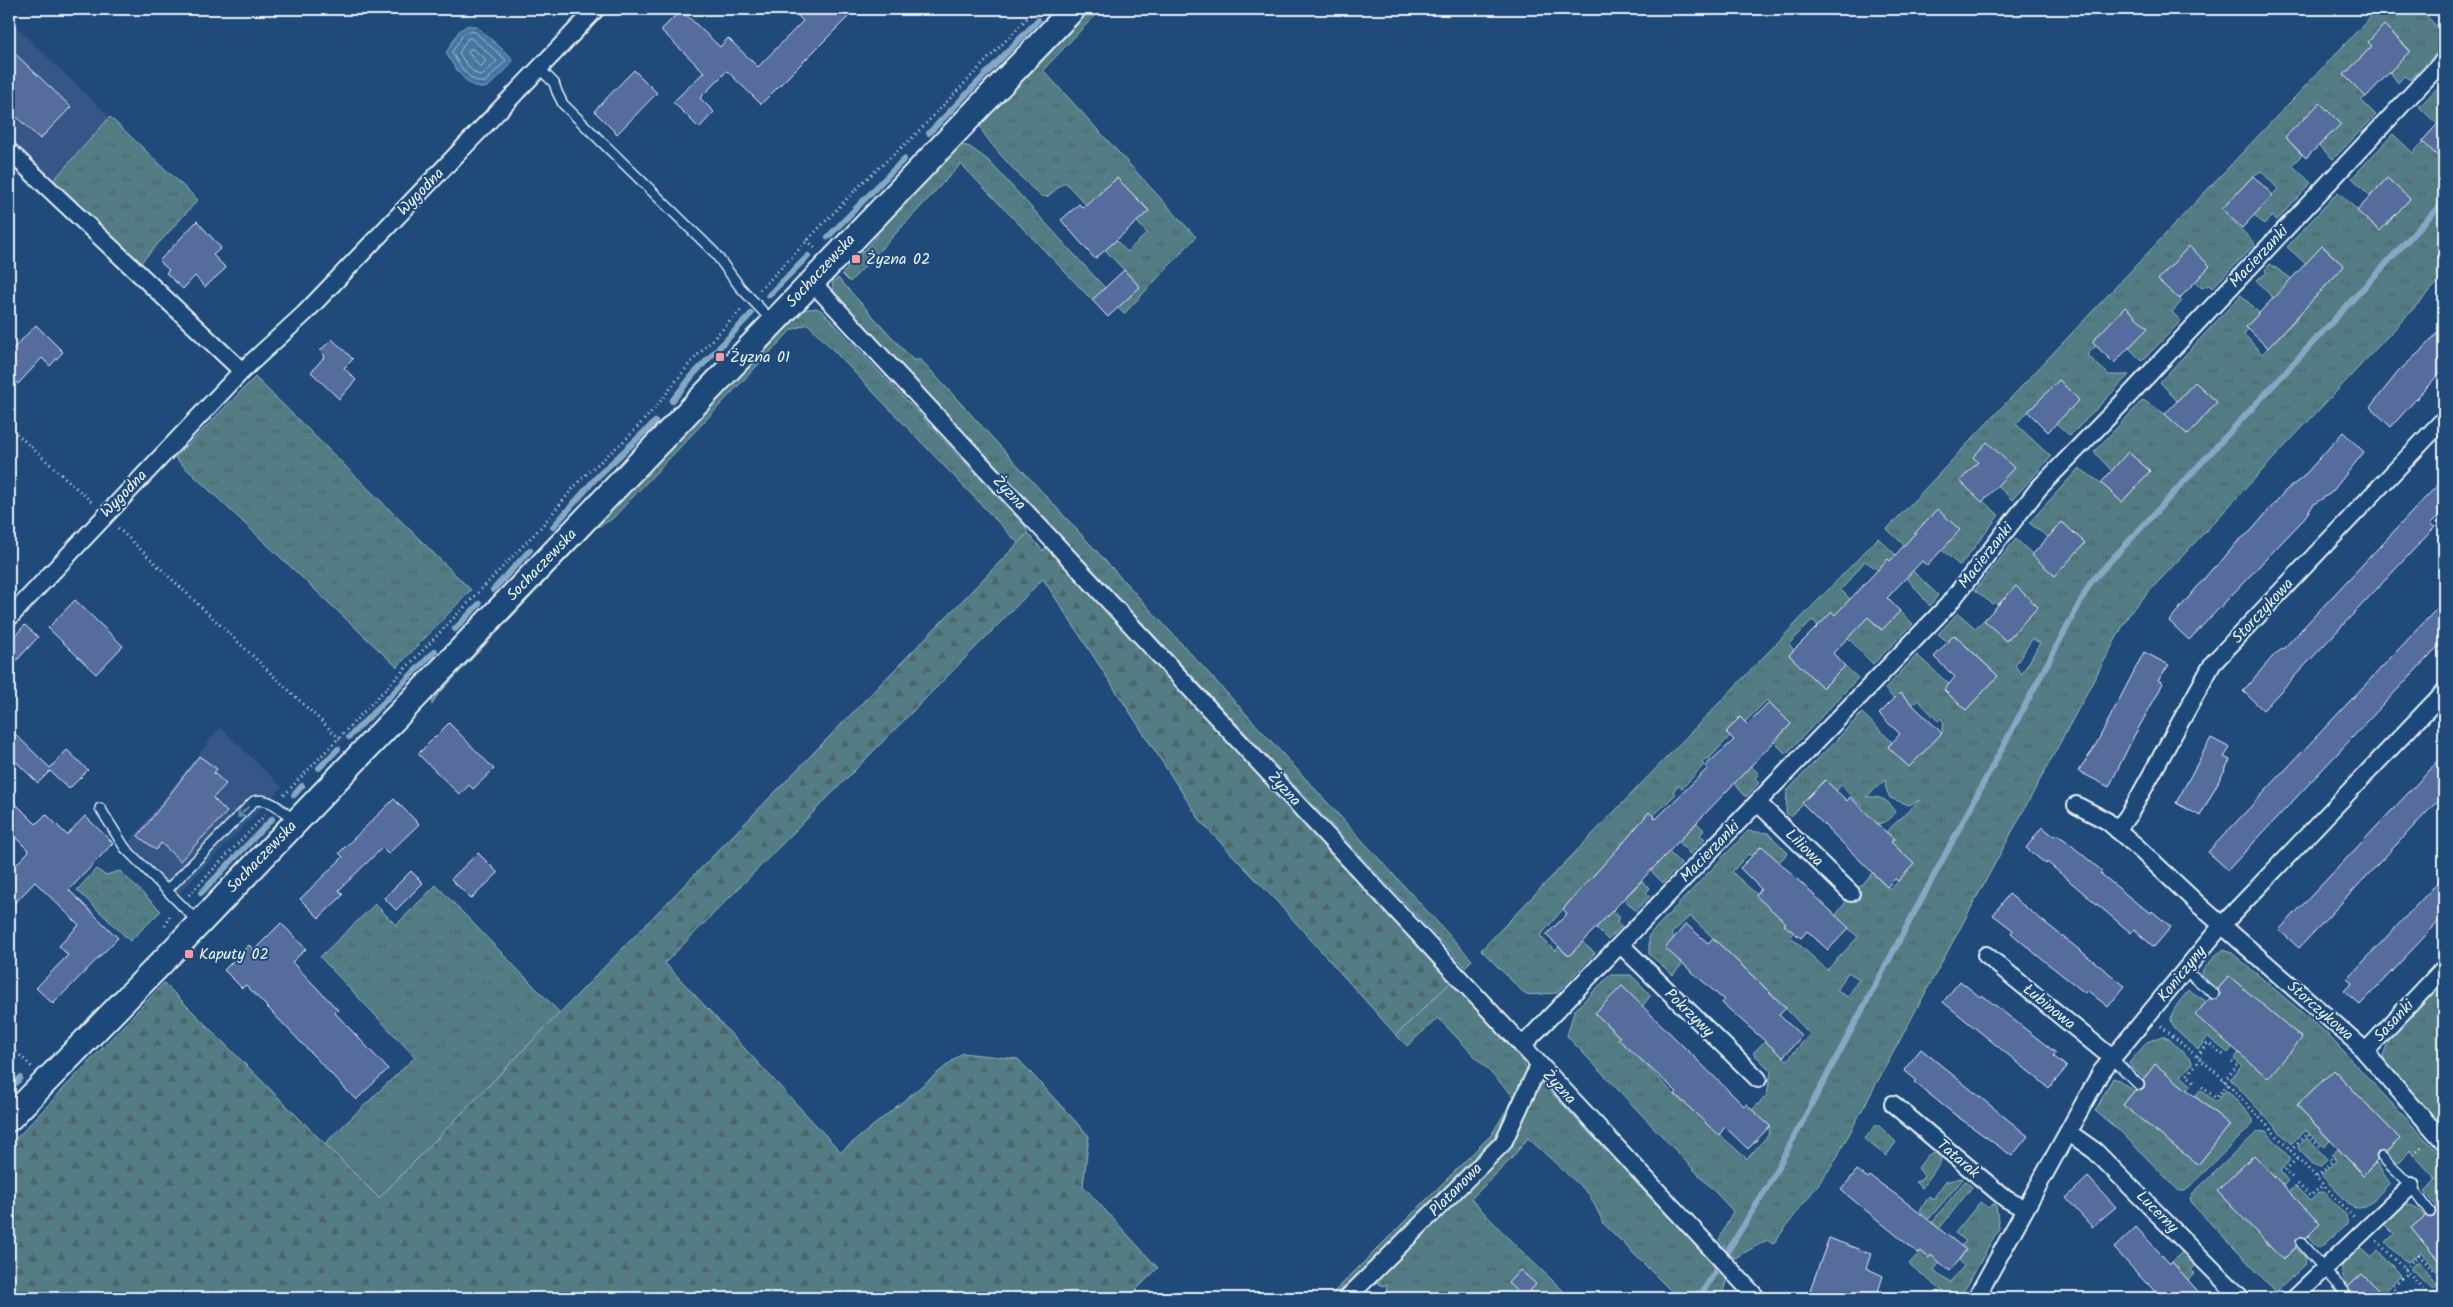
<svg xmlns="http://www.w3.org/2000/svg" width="2453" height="1307" viewBox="0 0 2453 1307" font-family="Kalam,sans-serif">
	<defs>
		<pattern id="grass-tufts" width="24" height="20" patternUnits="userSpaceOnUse" patternTransform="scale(1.25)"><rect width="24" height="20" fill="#527c84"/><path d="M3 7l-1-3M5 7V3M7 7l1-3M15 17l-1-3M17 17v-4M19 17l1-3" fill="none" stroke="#4d656a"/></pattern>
		<pattern id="forest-firs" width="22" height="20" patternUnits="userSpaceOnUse" patternTransform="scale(1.25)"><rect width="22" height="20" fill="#527c84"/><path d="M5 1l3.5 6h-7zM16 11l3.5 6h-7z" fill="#4d656a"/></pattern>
		<pattern id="park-crowns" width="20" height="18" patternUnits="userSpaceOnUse" patternTransform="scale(1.25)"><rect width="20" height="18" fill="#527c84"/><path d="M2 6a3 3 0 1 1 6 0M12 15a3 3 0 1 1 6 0" fill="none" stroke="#4d656a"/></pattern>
		<pattern id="water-ripples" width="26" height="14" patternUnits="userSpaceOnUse" patternTransform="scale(1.25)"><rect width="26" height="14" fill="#4578a2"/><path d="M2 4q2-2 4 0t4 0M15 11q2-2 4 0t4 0" fill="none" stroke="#45627a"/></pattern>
	</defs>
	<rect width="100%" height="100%" fill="#1f4a7a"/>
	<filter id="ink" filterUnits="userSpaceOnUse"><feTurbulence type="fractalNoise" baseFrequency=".02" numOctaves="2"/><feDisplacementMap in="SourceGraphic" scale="10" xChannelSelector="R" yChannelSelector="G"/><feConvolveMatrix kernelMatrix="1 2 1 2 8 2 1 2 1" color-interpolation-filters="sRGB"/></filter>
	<g filter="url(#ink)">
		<path fill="#345786" d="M9,20L110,117L40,196L9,167Z
			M220,727L282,787L174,898L125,848Z"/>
		<path fill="url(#grass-tufts)" stroke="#9db6be" fill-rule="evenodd" d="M1087,9H1101L1043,70L1196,237L1124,314L1118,308L1140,287L1105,250L1116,240L1127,252L1147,233L1137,222L1149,210L1117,178L1097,195L1107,207L1096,216L1065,182L1047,197L1041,196C1032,190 983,138 981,128C980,124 982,121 983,117Z
			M2378,9H2405L2412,16L2419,9L2444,33V45L2410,80L2404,76L2398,83L2390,72L2410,50L2384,25L2368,42L2372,46L2344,75L2366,97L2361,100L2376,115L2333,159L2319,146L2341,124L2320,103L2285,137L2302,155L2292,165L2311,183L2277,220L2272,216L2264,224L2254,215L2278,189L2261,171L2253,176L2222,209L2255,244L2212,288L2209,285L2202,288L2194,282L2210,266L2189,247L2158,280L2182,301L2172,312L2181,321L2142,361L2129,348L2147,328L2125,307L2092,342L2096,346L2087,355L2109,375H2129L2070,436L2056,423L2079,400L2059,380L2016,424L2051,457L2012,500L1997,485L2014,468L1978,462L1960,481L1999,515L1960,566L1942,550L1904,545L1887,529Z
			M2444,81V117L2437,124L2419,107Z
			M110,117L198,200L137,267L50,184Z
			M2393,134L2413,153L2423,142L2444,162V276L2131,611L1832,1166L1773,1244L1767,1240L1735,1258L1719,1240L1733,1211L1567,1036L1574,1011L1610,975H1631L1651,995L1642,1007L1622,986L1595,1013L1675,1095L1683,1103L1686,1100L1709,1125L1747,1159L1769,1134L1770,1126L1752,1110L1767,1095L1771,1071L1753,1053L1765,1041L1787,1060L1810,1034L1772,994L1690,916L1671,934L1674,938L1665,948L1683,963L1673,975L1649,954V935L1748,831L1768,833L1788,853L1779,862L1761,846L1752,856L1748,854L1732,872L1787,922L1785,925L1794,932L1790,936L1827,970L1858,937L1835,916L1852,894L1851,893L1863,884L1872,873L1890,890L1914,864L1891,842L1893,839L1886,832L1920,800L1909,805L1890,798L1886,789L1885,780L1866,797C1879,796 1888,799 1895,811C1892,819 1887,822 1878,824L1862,812L1861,802L1859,804L1841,785L1836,791L1824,780L1791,817L1786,813L1787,791L1862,713L1892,742L1888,747L1909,767L1942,733L1944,723L1941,718L1938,721L1918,700L1913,705L1900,693L1894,699L1885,689L1917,655L1949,684L1944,690L1966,710L1998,676L1955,635L1948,642L1938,634L1958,613L1975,628L1984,620L2006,641L2037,608L2016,587L1997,605L1995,602L1992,604L1975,590L2016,539L2055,575L2085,543L2062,522L2048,537L2029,523L2079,468L2101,483L2122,502L2150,471L2128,452L2112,471L2094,452L2143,400L2165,414L2188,435L2217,402L2195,382L2177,401L2160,382L2241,295L2259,313L2246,327L2248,329L2244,334L2262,354L2299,316L2277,295L2273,298L2256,280L2267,273L2265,270L2270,264L2292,279L2314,299L2344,266L2323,246L2306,264L2287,247L2338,192L2380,231L2410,199L2387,178L2370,196L2352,178ZM2032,639L2040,643L2022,674L2015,666ZM1848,972L1859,979L1848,997L1837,991Z
			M963,145L970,147L988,160L1105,288L1092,300L961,164L850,282L842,274L877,236L876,230L956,146Z
			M838,278L913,360H921L1472,960L1465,967L835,295L832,283Z
			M817,308L823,312L1025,526L1028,533L1018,543L808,324L791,330L612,519L596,528L436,697L432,705V695L800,310Z
			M255,377L471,590L397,667L175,458Z
			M1878,538L1938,595L1930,606L1906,577L1887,560L1878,570L1865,561L1841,590L1881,630L1900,611L1913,624L1873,664L1848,638L1853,633L1832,612L1818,626L1813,620L1789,644L1794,650L1789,655L1823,688L1845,666L1858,678L1786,754L1774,742L1791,724L1767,700L1745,722L1740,717L1726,732L1730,736L1709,759L1707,758L1702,763L1704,765L1682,788L1678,785L1673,792L1676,794L1653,816L1648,813L1626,844L1623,842L1617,849L1619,851L1599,874L1596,872L1590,879L1592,881L1570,901L1540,936L1555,951L1559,947L1568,956L1582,942L1595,953L1557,993L1526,995L1481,950Z
			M1751,766L1759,774L1755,778L1759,783L1746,797L1734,783Z
			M1697,823L1704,830L1700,835L1705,839L1690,854L1680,844V840Z
			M1668,851L1681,864L1663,883L1652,872V868Z
			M1642,881L1650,888L1646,893L1650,896L1636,911L1624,899Z
			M436,885L560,1013L379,1198L324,1144L415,1057L320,957L375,904L396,925Z
			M1613,910L1620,918L1617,921L1622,926L1608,940L1596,928Z
			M2223,950L2232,953L2325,1032L2444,1159V1200L2436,1206L2425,1192L2436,1179L2410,1151L2399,1162H2394L2386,1153L2400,1139L2334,1070L2297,1105L2330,1141L2324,1147L2305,1130L2291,1144L2230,1079L2242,1066L2234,1059L2239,1053L2301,1038L2229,976L2217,990L2203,976L2202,971L2217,954Z
			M1454,979L1519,1052L1528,1074L1520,1099L1494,1137L1336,1298H1328L1492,1134L1514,1097L1438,1018L1407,1046L1396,1035Z
			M2444,980V1127L2385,1063L2383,1056L2390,1039Z
			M2189,990L2207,1002L2233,1047L2228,1053L2208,1037L2198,1049C2167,1024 2161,1022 2189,990Z
			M2162,1036L2169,1039L2192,1061V1064L2181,1076L2191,1085L2187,1090L2155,1065L2144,1078L2133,1069L2129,1063L2147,1042Z
			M2113,1078L2119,1080L2134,1091L2123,1105L2198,1165L2230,1125L2195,1096L2200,1090L2216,1102L2225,1091L2229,1092L2253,1119V1124L2185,1191H2179L2122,1133L2095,1111Z
			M1542,1083L1727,1279L1721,1298H1673L1672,1292L1604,1224L1589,1194L1528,1138L1511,1159L1471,1199L1513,1243L1571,1298H1389L1386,1296L1387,1284L1383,1286L1378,1284L1383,1269L1512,1140Z
			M1877,1124L1896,1142L1886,1156L1864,1139Z
			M2266,1131L2289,1157V1161L2280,1171L2288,1181L2283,1186L2254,1156L2217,1191L2283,1260L2296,1248L2305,1257L2306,1264L2276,1292L2193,1205L2190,1199L2192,1194L2257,1132Z
			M2307,1138L2327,1159L2320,1167L2313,1164L2299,1150L2298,1146Z
			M2338,1149L2363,1175L2376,1163L2390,1183C2380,1192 2365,1215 2351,1206L2321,1175L2337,1161L2332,1154Z
			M1936,1153L1941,1159L1940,1163L1922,1188L1915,1182L1921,1180L1924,1176L1918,1168L1928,1155Z
			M1961,1178L1963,1179L1929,1219L1920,1211L1929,1196L1933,1199L1945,1182Z
			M1965,1181L1972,1187L1939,1229L1932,1222Z
			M2295,1186L2310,1201L2320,1192H2324L2346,1215L2348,1223L2322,1247L2316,1246L2307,1237L2320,1224L2289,1192Z
			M1980,1202L1988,1208L1993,1204L1996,1206L1999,1228L1967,1286L1958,1298H1951L1909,1264L1921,1251L1929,1257L1931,1255L1940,1262L1934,1270L1950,1283L1964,1266L1959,1260L1966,1250L1961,1246L1966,1241L1955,1233Z
			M2409,1204L2417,1208L2425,1216L2411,1228L2442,1265L2436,1271L2421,1252L2408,1262L2404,1261L2386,1242L2394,1234L2384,1224L2399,1208Z
			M2359,1247L2370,1257L2378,1250L2399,1274L2400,1276L2382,1295L2362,1274L2349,1286C2334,1268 2345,1260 2359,1247Z
			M2183,1251L2196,1265L2191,1270L2195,1273L2188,1280L2172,1262Z
			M2417,1262H2420L2438,1285L2433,1289L2411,1270V1267Z"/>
		<path fill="url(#forest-firs)" stroke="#9db6be" d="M1028,533L1043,551L1050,545L1454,979L1396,1035L1279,904L1202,823L1043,579L665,963L841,1152L962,1053L1018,1059L1089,1136L1083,1186L1158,1268L1128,1298H9V1146L164,983L379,1198Z"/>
		<path fill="url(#park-crowns)" stroke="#9db6be" d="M96,869L105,875L120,871L161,911L130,941L77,890Z"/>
		<path fill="url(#water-ripples)" stroke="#86a8c4" d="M468,25L477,27L510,56L512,61C508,69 502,74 496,79C493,82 490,86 487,87C470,94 453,65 446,53L459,31Z"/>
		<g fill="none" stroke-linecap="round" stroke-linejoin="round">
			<path stroke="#a7c1d6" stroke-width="1" d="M470,31L475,32L506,60L485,82C470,84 458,64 452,52L463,35Z
				M471,38L497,61L482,76C472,74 464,61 459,53L467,39Z
				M470,49H473L486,60L482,66H479L468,52Z"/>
			<path stroke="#86a8c4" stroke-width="6" d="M929,133L1038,20
				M828,237L904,159
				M769,295L808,256
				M672,401L693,375L751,314
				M553,527L597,477L655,422
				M493,590L530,550
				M455,629L479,604
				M349,737L435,651
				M319,768L338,749
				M294,795L302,786
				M201,893L272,819
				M9,1090L20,1078
				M1699,1298L1769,1184L2091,582L2444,201"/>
		</g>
		<path fill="#566c9c" stroke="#e8f1f8" d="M791,9H856L761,104L727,71L700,98L714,112L699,128L673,102L704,72L661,30L681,10L720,47L728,38L758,67L803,21Z
			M2384,25L2410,51L2366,97L2344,75L2372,46L2368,42Z
			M9,48L71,107L40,139L9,110Z
			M634,70L657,93L617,134L594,111Z
			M2320,103L2341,124L2306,158L2285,137Z
			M2444,117V162L2422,141Z
			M2253,176L2273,195L2242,228L2222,209Z
			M1117,178L1149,211L1095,259L1061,220L1079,204L1083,208Z
			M2387,178L2410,199L2380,231L2357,211Z
			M197,221L221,248L213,255L226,268L205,287L195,276L183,289L166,273L169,270L159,261Z
			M2189,246L2210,266L2179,299L2158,280Z
			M2322,246L2344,266L2268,348L2246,327Z
			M1124,270L1140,287L1108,317L1092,300Z
			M2125,307L2148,328L2114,363L2092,342Z
			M2444,324V368L2391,427L2370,407L2399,371L2428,344Z
			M36,325L63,352L50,366L42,358L18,384L9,376V353Z
			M332,339L353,359L344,368L356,380L339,399L311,372L325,356L320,351Z
			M2059,380L2079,400L2048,432L2028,412Z
			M2195,382L2217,402L2188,435L2165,414Z
			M2343,432L2364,452L2331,493L2314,504L2302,521L2189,640L2169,621L2213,568L2219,564L2237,542L2251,531L2285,491L2302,478Z
			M1987,442L2014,468L1982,502L1960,481L1978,462L1973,457Z
			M2128,452L2150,471L2122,502L2101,483Z
			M2444,478V510L2430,524L2435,527L2263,710L2243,691L2275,654L2284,648Z
			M1937,509L1960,530L1927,566L1922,561L1887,598L1900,611L1882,630L1868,617L1833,653L1845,666L1823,688L1789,655L1832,612L1835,615L1888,559L1890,561Z
			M2062,522L2085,543L2055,576L2032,555Z
			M2016,586L2038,607L2006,641L1984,620Z
			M75,600L123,646L96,674L48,628Z
			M2444,601V640L2228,870L2208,852Z
			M25,625L38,637L9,669V642Z
			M1954,635L1998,676L1966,710L1944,690L1955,677L1934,657Z
			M2144,652L2169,665L2158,680L2163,683L2157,695L2134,736L2109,787L2078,771L2093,750Z
			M1900,693L1942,733L1909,767L1888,747L1900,734L1879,714Z
			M1769,702L1791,724L1569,956L1546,935L1567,914L1563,909L1624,842L1649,812L1656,819L1708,768L1705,766L1734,740L1726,732L1740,717L1747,724Z
			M449,723L494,769L473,789L469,785L460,795L418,754Z
			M9,728L50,768L67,750L88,770L69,789L50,771L38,783L9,755Z
			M2211,738L2230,748L2224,757L2230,760L2200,816L2176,803Z
			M2444,755V794L2299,948L2279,930Z
			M199,756L217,769L214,773L226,784L213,798L227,812L180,861L161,843L156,850L138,836Z
			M1825,780L1847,801L1850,797L1886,832L1894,839L1891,842L1914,864L1898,881L1895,879L1887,887L1802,803Z
			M9,797L36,824L46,814L67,835L85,816L113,843L69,890L118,938L53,1004L36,988L68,955L59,946L79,925L35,882L9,909V872L29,851L9,831Z
			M394,799L419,824L388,854L382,848L339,890L343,895L319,918L300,899L343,857L339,853Z
			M2042,827L2054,836L2056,834L2065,840L2102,871L2100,873L2139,905L2151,913L2152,911L2171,927L2154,947L2134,930L2131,933L2047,862L2046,864L2026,848Z
			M1762,846L1849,928L1828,950L1807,931L1801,938L1784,925L1786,923L1756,896L1761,889L1740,868Z
			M478,853L498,873L471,899L451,879Z
			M411,871L423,883L396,910L384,898Z
			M2444,876V916L2360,1005L2344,991L2352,983L2347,979Z
			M2009,894L2125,986L2108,1007L2087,990L2085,993L2038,956L2011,933L2013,930L1993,915Z
			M281,923L306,949L292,962L338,1010L335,1013L388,1069L356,1100L246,985L242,988L224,970L249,945L254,950Z
			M1686,924L1708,943L1713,938L1786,1008L1779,1015L1802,1036L1783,1057L1722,1003L1724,1000L1665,948Z
			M2229,976L2302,1038L2268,1078L2195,1015L2210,998L2213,1000L2218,998L2220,995L2218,989Z
			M1960,981L1980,997L1982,995L2056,1053L2053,1056L2067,1067L2049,1088L1943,1002Z
			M1622,986L1744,1106L1746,1104L1770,1126L1748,1149L1725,1127L1719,1135L1710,1127L1675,1094L1677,1092L1618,1039L1620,1037L1595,1013Z
			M1921,1049L2028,1136L2012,1156L1954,1114L1914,1082L1916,1080L1904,1070Z
			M2155,1064L2230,1125L2198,1165L2123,1105L2135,1090L2140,1091L2144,1089L2145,1084L2143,1080Z
			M2334,1070L2400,1139L2386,1152H2378L2376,1156L2377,1161L2363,1175L2297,1105Z
			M2254,1155L2320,1224L2305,1239L2300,1237L2297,1239L2296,1247L2283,1260L2217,1191Z
			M1857,1170L1868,1178L1870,1176L1902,1199L1966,1250L1950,1271L1931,1255L1929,1258L1921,1251L1918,1253L1841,1190Z
			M2088,1177L2116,1207L2092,1227L2066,1198Z
			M2444,1200V1267L2411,1228L2425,1216L2430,1218L2434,1217L2436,1212L2435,1208Z
			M2136,1227L2170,1264L2172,1262L2204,1298H2162L2148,1283L2147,1284L2114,1248Z
			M1829,1238L1871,1254L1866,1268L1883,1276L1876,1298H1833L1810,1290Z
			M1520,1270L1536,1284L1524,1298L1508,1283Z
			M2362,1274L2386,1298H2336L2339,1295L2345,1297L2348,1295V1287Z"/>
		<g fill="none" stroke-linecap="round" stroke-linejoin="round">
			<g stroke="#e8f1f8" stroke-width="12">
				<path id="lane" d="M539,68L554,83L557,92L563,104L714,252L740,287L773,322
					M100,808L125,848L199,923
					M167,890L254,801C272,797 283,812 296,822
					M2185,970L2214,994
					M2112,1058L2139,1085
					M2382,1157L2411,1186L2430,1212
					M2301,1243L2344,1291"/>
			</g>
			<g stroke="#e8f1f8" stroke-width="20">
				<path id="street" d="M9,151L242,371
					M811,281L1757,1298
					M9,618L242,371L304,314L596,9
					M1758,803L1851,893
					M2076,805L2107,821L2136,846L2200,906L2358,1044L2444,1142
					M2117,830L2130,813L2213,663L2444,419
					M1621,945L1758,1079
					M1986,955L2112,1058
					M1522,1046L1948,605L2039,488L2120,405L2444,60
					M2365,1052L2444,968
					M1893,1104L2006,1199L2025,1209
					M2068,1132L2095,1151L2241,1298
					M1347,1298L1503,1143L1539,1065
					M1976,1298L2101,1072L2222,925L2444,692
					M2294,1298L2411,1186"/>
			</g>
			<g stroke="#e8f1f8" stroke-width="28">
				<path id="secondary" d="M9,1119L168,956L1073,9"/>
			</g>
			<path stroke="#e8f1f8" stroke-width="3" stroke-dasharray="1 4" stroke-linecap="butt" d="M807,240L816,249
				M760,290L861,184L912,138L1036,9
				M9,427L94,504
				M118,528L340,739
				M284,795L541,527L581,479L627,438L656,407L690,363L742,309
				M189,895L266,814
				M165,926L171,914
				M2161,1026L2219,1075L2354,1217
				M9,1045L32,1067
				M2197,1056L2208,1043L2225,1056
				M2194,1081L2187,1075L2201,1059
				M2224,1081L2237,1066L2232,1062
				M2202,1087L2216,1098L2228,1084
				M2290,1150L2307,1134L2322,1149
				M2413,1155L2424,1146
				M2292,1177L2285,1170L2298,1158
				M2317,1177L2333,1161L2329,1157
				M2298,1184L2310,1196L2323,1185
				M2377,1241L2432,1298
				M2404,1269L2419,1255L2434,1272
				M2398,1293L2393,1286L2408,1273
				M2431,1297L2444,1284L2440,1281"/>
			<use href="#lane" stroke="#1f4a7a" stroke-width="9"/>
			<use href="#street" stroke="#1f4a7a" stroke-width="16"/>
			<use href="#secondary" stroke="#1f4a7a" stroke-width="24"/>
		</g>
		<defs><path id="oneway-shaft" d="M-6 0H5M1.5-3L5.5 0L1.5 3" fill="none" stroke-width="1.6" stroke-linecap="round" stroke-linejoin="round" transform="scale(1.25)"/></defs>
		<use stroke="#6f8dac" href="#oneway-shaft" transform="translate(243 812) rotate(134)"/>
	</g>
	<g fill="#ff9aa2" stroke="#1f4a7a" stroke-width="2">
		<rect x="851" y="254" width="10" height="10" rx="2.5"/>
		<rect x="715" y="352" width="10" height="10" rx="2.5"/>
		<rect x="184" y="949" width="10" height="10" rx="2.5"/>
	</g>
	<g text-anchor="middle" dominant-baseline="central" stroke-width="4" stroke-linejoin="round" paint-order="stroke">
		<g font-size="16" fill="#e8f1f8" stroke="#1f4a7a">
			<text transform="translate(421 192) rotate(-46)">Wygodna</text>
			<text transform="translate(2259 257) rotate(-47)">Macierzanki</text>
			<text transform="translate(821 271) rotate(-47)">Sochaczewska</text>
			<text transform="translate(1009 493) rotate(47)">Żyzna</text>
			<text transform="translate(124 494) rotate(-46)">Wygodna</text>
			<text transform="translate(1986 556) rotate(-52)">Macierzanki</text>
			<text transform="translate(542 565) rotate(-46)">Sochaczewska</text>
			<text transform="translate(2263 611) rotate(-47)">Storczykowa</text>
			<text transform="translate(1284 789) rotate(47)">Żyzna</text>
			<text transform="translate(1804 848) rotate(44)">Liliowa</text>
			<text transform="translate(1710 852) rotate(-46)">Macierzanki</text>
			<text transform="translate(262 857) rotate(-46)">Sochaczewska</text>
			<text transform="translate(2182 974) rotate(-51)">Koniczyny</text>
			<text transform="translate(2049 1007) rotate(39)">Łubinowa</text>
			<text transform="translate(2320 1011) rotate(41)">Storczykowa</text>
			<text transform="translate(1689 1013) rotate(44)">Pokrzywy</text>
			<text transform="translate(2394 1021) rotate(-47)">Sasanki</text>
			<text transform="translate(1559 1087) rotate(47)">Żyzna</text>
			<text transform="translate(1958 1159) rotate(40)">Tatarak</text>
			<text transform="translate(1456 1190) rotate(-45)">Platanowa</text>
			<text transform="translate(2157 1212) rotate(45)">Lucerny</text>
		</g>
		<g font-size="16" fill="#e8f1f8" stroke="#1f4a7a" text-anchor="start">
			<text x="866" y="259">Żyzna 02</text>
			<text x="730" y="357">Żyzna 01</text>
			<text x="199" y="954">Kaputy 02</text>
		</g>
	</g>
	<rect width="2453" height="1307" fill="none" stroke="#1f4a7a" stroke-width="30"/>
	<rect x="15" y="15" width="2423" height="1277" fill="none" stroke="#e8f1f8" stroke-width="2" filter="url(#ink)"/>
</svg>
